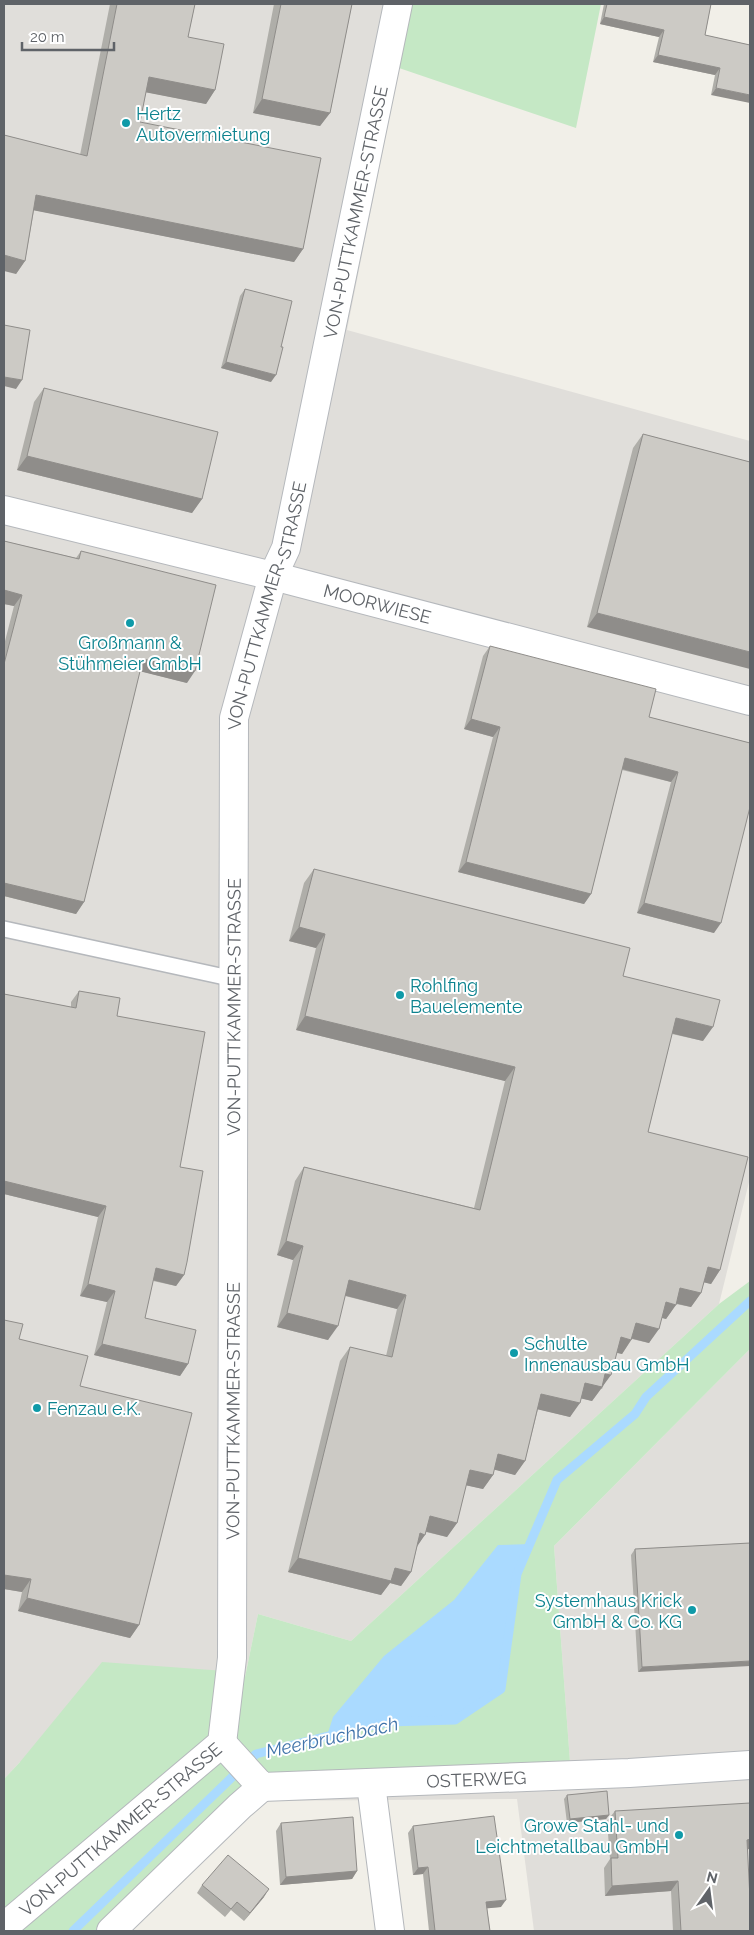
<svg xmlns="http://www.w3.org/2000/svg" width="754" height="1935" viewBox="0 0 754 1935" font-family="Raleway,sans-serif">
	<rect width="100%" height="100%" fill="#f1efe8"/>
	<path fill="#e0deda" d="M4,4H412L347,330L750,441V1166L749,1182L719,1304L351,1641L258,1614L245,1677L235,1675L570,1762L554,1546L750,1349V1931H534L517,1799L260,1801L20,1762L4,1779Z"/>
	<path fill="#c5e8c5" d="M412,4H601L576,128L399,68Z
		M750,1281V1349L554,1546L570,1762L272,1780L230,1735L234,1675L245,1677L258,1614L351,1641L719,1304Z
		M102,1662L225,1671L217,1744L260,1801L104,1931H4V1779L20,1762Z"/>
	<path fill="#aadaff" d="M530,1544L517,1574L501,1689L455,1720L388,1722L327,1736L333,1717L384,1656L454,1600L498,1545Z"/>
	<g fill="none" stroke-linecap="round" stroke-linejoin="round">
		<path stroke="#aadaff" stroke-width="9" d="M366,1727L388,1722L455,1720L501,1689L517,1574L557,1480L635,1414L646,1397L750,1301
			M73,1931L256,1754L348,1731"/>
		<g stroke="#b5b8bc" stroke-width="18">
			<path id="lane" d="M4,929L234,979"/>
		</g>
		<g stroke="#b5b8bc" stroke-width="30">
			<g id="street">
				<path id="s1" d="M4,510L273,576L750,701"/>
				<path id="s2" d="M222,1743L262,1787L629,1773L750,1765"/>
				<path d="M371,1784L390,1931"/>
				<path id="s3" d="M4,1927L222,1743L232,1658L234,718L273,576L286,548L398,4"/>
				<path d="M111,1931L240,1806L262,1787"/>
			</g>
		</g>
		<use href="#lane" stroke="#fff" stroke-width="15"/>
		<use href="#street" stroke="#fff" stroke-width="28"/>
	</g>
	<path fill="#afaea9" d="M110,4H195L188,37L215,90L206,104L146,92L140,122L303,249L294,262L34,210L25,261L16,274L4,135L80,155Z
		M274,4H352L330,113L320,126L253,113Z
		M604,4H711L705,35L750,45L711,95L715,75L653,62L659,37L600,24Z
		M245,289L271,382L221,368L240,296Z
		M44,388L202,499L192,513L17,470L34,402Z
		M643,434L750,462L587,627L633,448Z
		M4,541L76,558L81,551L187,683L140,671L84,902L76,914L4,896V645L14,606L4,604Z
		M490,646L649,717L750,743L714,933L637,913L671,782L622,770L591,894L584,904L458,872L493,737L464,729L483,656Z
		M314,869L623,976L703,1041L672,1034L648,1132L720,1270L711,1284L704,1282L701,1293L691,1307L676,1304L666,1319L662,1318L649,1343L632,1339L622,1354L617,1353L602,1389H601L592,1401L581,1398L570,1417L538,1409L525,1461L515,1475L494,1469L493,1475L483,1489L466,1485L457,1523L447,1537L426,1532L417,1547L411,1572L401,1586L390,1583L381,1595L288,1572L340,1361L350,1347L386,1356L397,1309L345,1296L328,1340L277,1327L293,1260L277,1255L295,1181L304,1167L474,1208L505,1081L296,1030L316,948L289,941L304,883Z
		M79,991L117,1016L180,1167L184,1275L176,1286L153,1281L145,1318L188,1364L180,1376L94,1355L107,1302L80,1296L98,1217L4,1194V994L71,1007V1002Z
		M4,1320L19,1339L80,1386L139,1625L130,1638L18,1611L22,1592L4,1589Z
		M750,1543L638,1672L631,1555L635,1549Z
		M567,1795L609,1815L606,1819L567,1823L564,1799Z
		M615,1811L747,1849L750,1931H673L671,1891L605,1896L604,1868L610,1859L607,1821Z
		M281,1823L357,1871L352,1879L280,1885L276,1831Z
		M413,1826L501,1907L487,1908L490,1931H429L423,1874L413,1875L408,1833Z
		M202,1885L264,1897L244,1921L231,1910L225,1917L197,1893Z"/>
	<path fill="#8f8d8a" d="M604,17L664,30L659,37L600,24Z
		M658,55L720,68L715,75L653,62Z
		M149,77L215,90L206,104L139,91Z
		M716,88L750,95V103L711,95Z
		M262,99L330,113L320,126L253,113Z
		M36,195L303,249L294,262L27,209Z
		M4,255L25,261L16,274L4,271Z
		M226,362L276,375L271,382L221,368Z
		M4,377L22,380L16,389L4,386Z
		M27,456L202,499L192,513L17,470Z
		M4,590L22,595L14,606L4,604Z
		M597,613L750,652V669L587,627Z
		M143,659L195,671L187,683L135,670Z
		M471,719L500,727L493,737L464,729Z
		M625,758L678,772L671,782L618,768Z
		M466,862L591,894L584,904L458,872Z
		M4,883L84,902L76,914L4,896Z
		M644,903L721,923L714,933L637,913Z
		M299,927L325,934L316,948L289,941Z
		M305,1016L515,1067L505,1081L296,1030Z
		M676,1018L713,1027L703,1041L666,1032Z
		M4,1181L106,1206L98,1217L4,1194Z
		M286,1241L303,1246L293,1260L277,1255Z
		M708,1267L720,1270L711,1284L698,1281Z
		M156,1268L184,1275L176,1286L148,1279Z
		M349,1280L406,1295L397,1309L339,1294Z
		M88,1284L115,1291L107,1302L80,1296Z
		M680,1288L701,1293L691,1307L670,1302Z
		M666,1302L676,1305L666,1319L656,1316Z
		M287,1313L338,1326L328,1340L277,1327Z
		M636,1323L659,1329L649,1343L626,1337Z
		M621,1337L631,1340L622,1354L611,1351Z
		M102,1344L188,1364L180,1376L94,1355Z
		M605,1374L611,1375L592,1401L575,1397L585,1383Z
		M541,1394L580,1403L570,1417L532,1408Z
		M498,1454L525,1461L515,1475L488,1468Z
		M470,1470L493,1475L483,1489L460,1484Z
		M430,1516L457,1523L447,1537L420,1530Z
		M420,1533L425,1535L415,1549Z
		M298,1558L395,1568L411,1572L401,1586L390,1583L381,1595L288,1572Z
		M4,1575L31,1579L22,1592L4,1589Z
		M27,1598L139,1625L130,1638L18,1611Z
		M750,1661V1666L638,1672L642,1667Z
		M609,1815L606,1819L567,1823L570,1819Z
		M750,1839V1849L740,1850L747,1840Z
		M428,1867L423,1874L413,1875L418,1868Z
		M357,1871L352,1879L280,1885L286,1877Z
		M678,1881L671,1891L605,1896L612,1886Z
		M269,1889L264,1897L244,1921L250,1913Z
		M506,1900L501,1907L481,1909L486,1902Z"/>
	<path fill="#cccac5" stroke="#8f8d8a" d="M117,4H195L188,37L224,44L215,90L149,77L140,122L321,158L303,249L36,195L25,261L4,255V135L87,156Z
		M281,4H352L330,113L262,99Z
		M607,4H711L705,35L750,45V95L716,88L720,68L658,55L664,30L604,17Z
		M245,289L292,301L281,347H283L276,375L226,362Z
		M4,325L30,330L22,380L4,377Z
		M44,388L218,432L202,499L27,456Z
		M643,434L750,462V652L597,613Z
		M4,541L79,559L81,551L216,585L195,671L143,659L84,902L4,883V664L22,595L4,590Z
		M490,646L656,689L649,717L750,743V807L721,923L644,903L678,772L625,758L591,894L466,862L500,727L471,719Z
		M314,869L630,948L623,976L720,1000L713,1027L676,1018L648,1132L748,1157L720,1270L708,1267L701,1293L680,1288L676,1305L666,1302L659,1329L636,1323L631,1340L621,1337L611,1375L605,1374L602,1387L585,1383L580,1403L541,1394L525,1461L498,1454L493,1475L470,1470L457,1523L430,1516L425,1535L420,1533L411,1572L395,1568L391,1581L298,1558L350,1347L392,1357L406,1295L349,1280L338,1326L287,1313L303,1246L286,1241L304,1167L480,1210L515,1067L305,1016L325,934L299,927Z
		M79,991L120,998L117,1016L205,1032L180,1167L203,1171L187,1262L184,1275L156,1268L145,1318L196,1330L188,1364L102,1344L115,1291L88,1284L106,1206L4,1181V994L76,1008Z
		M4,1320L23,1324L19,1339L88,1356L80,1386L192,1413L139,1625L27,1598L31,1579L4,1575Z
		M750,1543V1661L642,1667L635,1549Z
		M607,1791L609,1815L570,1819L567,1795Z
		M750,1803V1839L747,1840L750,1899V1931H681L678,1881L612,1886L611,1858H618L615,1811Z
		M494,1816L506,1900L486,1902L490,1931H435L428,1867L418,1868L413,1826Z
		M353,1817L357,1871L286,1877L281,1823Z
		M228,1855L269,1889L250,1913L237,1902L231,1909L202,1885Z"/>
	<g fill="#0f9aa8" stroke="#fff" stroke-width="2">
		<circle cx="126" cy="123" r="5"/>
		<circle cx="130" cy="623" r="5"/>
		<circle cx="400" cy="995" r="5"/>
		<circle cx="514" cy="1353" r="5"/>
		<circle cx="37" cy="1408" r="5"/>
		<circle cx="692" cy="1610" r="5"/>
		<circle cx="679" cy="1835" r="5"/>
	</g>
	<g text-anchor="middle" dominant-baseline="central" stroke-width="4" stroke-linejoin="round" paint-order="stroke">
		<g font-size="18" fill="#0d838f" stroke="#fff" text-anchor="start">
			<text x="136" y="113">Hertz<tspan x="136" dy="21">Autovermietung</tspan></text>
			<text x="130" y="642" text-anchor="middle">Großmann &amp;<tspan x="130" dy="21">Stühmeier GmbH</tspan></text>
			<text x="410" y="985">Rohlfing<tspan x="410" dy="21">Bauelemente</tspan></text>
			<text x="524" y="1343">Schulte<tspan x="524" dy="21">Innenausbau GmbH</tspan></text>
			<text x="47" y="1408">Fenzau e.K.</text>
			<text x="682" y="1600" text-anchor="end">Systemhaus Krick<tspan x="682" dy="21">GmbH &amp; Co. KG</tspan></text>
			<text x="669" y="1825" text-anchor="end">Growe Stahl- und<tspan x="669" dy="21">Leichtmetallbau GmbH</tspan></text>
		</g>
		<g font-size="18" fill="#5f6368" stroke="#fff">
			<text stroke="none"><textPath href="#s3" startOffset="1832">VON-PUTTKAMMER-STRASSE</textPath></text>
			<text stroke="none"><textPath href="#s1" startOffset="385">MOORWIESE</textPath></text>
			<text stroke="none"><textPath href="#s3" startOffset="1428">VON-PUTTKAMMER-STRASSE</textPath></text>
			<text stroke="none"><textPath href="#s3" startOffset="1022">VON-PUTTKAMMER-STRASSE</textPath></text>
			<text stroke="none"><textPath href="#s3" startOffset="618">VON-PUTTKAMMER-STRASSE</textPath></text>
			<text stroke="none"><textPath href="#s2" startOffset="274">OSTERWEG</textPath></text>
			<text stroke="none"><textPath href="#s3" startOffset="152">VON-PUTTKAMMER-STRASSE</textPath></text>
		</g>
		<g font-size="19" font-style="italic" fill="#4174aa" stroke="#fff">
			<text transform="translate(332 1737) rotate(-12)">Meerbruchbach</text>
		</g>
	</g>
	<rect width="754" height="1935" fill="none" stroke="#5f6368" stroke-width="10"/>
	<g transform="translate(709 1890) rotate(14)" stroke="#ffffff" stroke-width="4" paint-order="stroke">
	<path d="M0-4L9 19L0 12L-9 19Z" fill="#5f6368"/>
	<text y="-8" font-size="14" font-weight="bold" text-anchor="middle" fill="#5f6368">N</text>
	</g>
	<path d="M22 42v8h92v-8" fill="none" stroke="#5f6368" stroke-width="2.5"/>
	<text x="30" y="42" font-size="15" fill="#5f6368" stroke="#ffffff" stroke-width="4" paint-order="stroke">20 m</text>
</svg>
